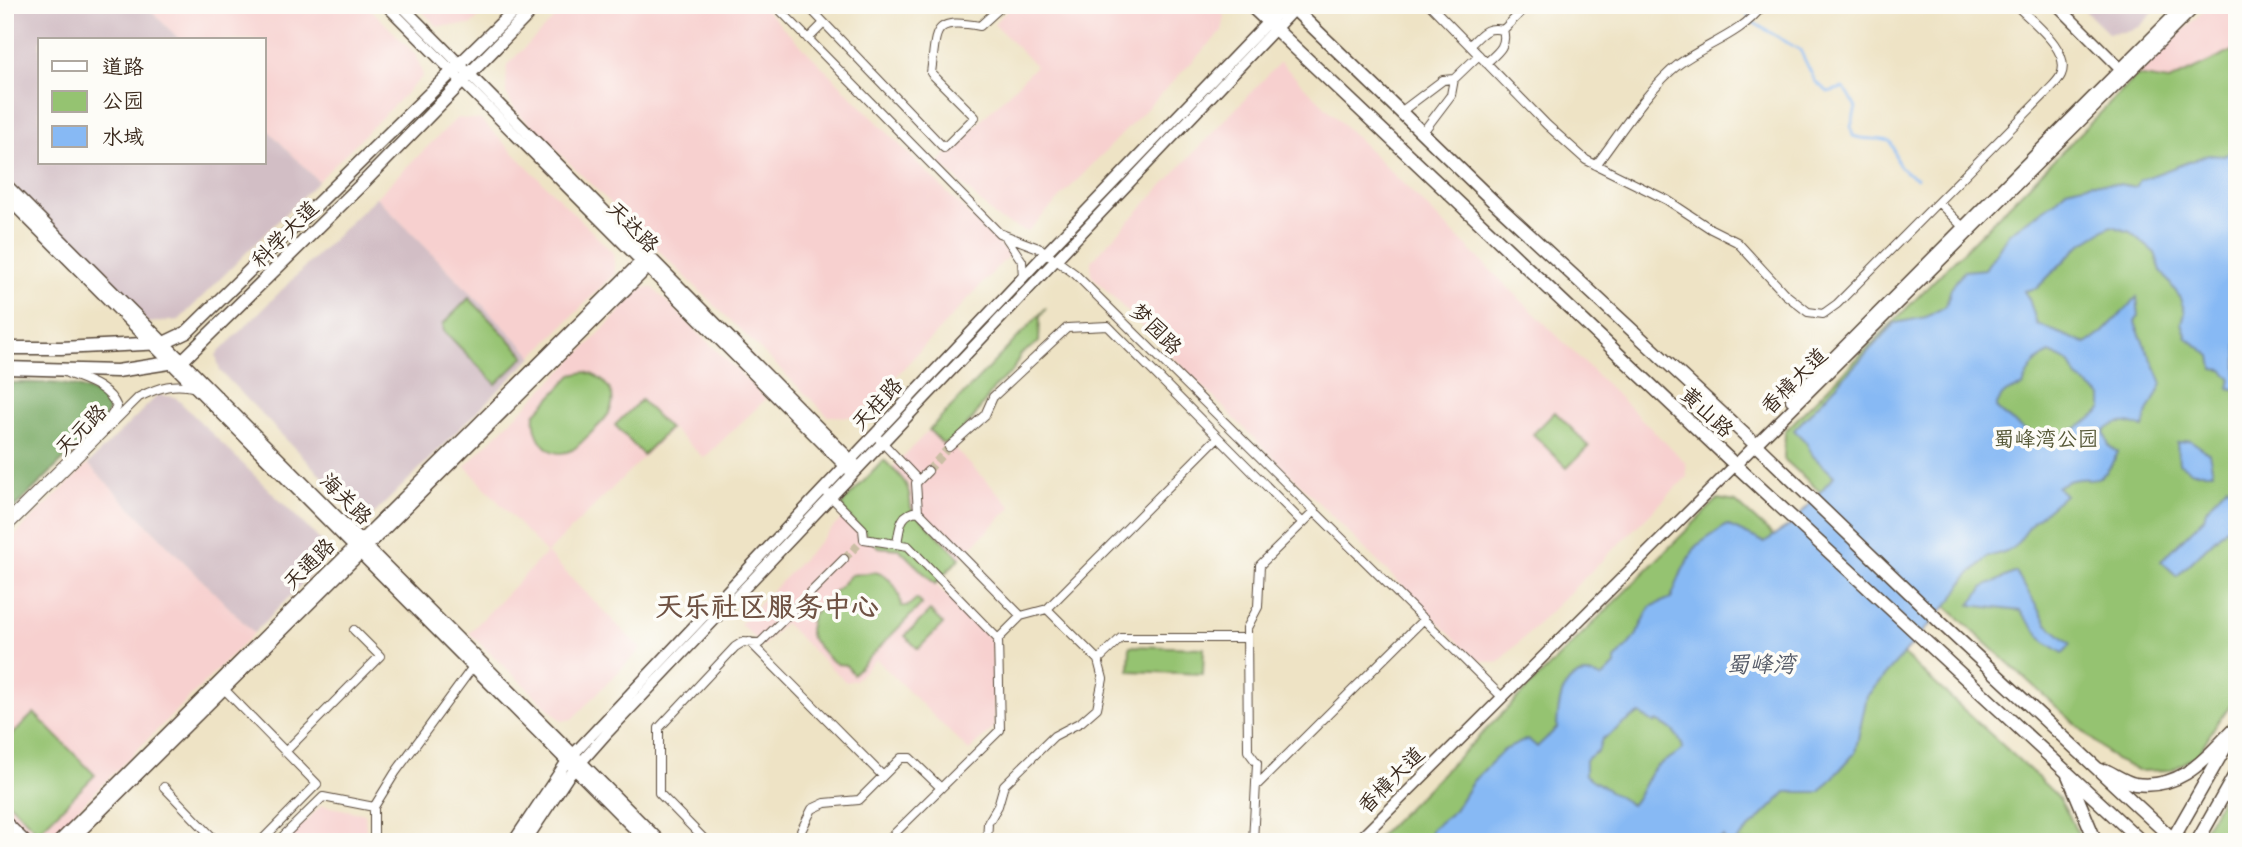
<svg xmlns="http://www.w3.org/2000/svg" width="2242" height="847" viewBox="0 0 2242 847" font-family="'Comic Neue','LXGW WenKai TC',sans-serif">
	<rect width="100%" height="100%" fill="#fdfcf7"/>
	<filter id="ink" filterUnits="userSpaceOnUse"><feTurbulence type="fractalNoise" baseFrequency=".0143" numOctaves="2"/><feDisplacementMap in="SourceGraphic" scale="14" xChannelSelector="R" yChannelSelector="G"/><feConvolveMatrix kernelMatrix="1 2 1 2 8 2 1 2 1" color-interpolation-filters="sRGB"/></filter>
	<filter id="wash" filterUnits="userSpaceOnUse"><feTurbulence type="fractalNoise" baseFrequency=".00686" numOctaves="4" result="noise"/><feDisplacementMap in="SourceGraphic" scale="28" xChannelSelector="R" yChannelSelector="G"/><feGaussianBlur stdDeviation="1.57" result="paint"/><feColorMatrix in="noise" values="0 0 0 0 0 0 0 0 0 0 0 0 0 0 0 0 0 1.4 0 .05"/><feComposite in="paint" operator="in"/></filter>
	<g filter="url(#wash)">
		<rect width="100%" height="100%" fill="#eee3c5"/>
		<path fill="#f7d0cf" d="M145,5H367L417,56L423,76L318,181L264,126V40H180Z
			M416,5H492L471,25L437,26Z
			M568,5H761L1009,255L858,417L828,416L516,111L511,103L506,93L507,65Z
			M1012,5H1214L1225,16L1222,31L1027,232L998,219L939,162L1036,66L994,24Z
			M2209,5H2237V49L2169,81L2137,76Z
			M1280,62L1686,463L1687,477L1498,663L1475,659L1091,275V261Z
			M457,118L481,120L613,253L615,273L533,356L376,197Z
			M652,287L766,399L704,458L672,429L547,553L641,649L572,719L562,721L469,633L546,553L465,466L589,344L642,288Z
			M929,430L942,443H949L1012,507L960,558L911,508V497L908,484L892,468Z
			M88,464L254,633L46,841H36L5,810V545Z
			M846,514L878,547L895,548L903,551L992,641L994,728L969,751L876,659L855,680L846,682L784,623L763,646L740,624Z
			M322,805L365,814L367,842H284Z"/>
		<path fill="#d2bec5" d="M5,5H145L180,40H40V163H264V126L318,181L179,320L148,323L5,177Z
			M2079,5H2161L2139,27L2123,32L2108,33Z
			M376,197L533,356L374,514L361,517L220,371L216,355Z
			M158,395L175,397L326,546V559L254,633L88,464Z"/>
		<path fill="#95c371" stroke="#687648" stroke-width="2" d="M2237,49V698L2218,721L2198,754L2172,770L2140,771L2115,760L1784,459L1785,431L2137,76L2169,81Z
			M469,298L525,356L496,384L444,331L443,324Z
			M1046,308L1040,317L1039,342L1020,355L1012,372L997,384L972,420L949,443H942L929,430Z
			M585,372C602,376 619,392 610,411C606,420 595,429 588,436C583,440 578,447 572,450C548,462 532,435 535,414L572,375Z
			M641,400L669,429L643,455L615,425Z
			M1555,412L1589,446L1567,468L1533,434Z
			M884,460C903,480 909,480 911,508L960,558L935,584L899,549L878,547L846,514L842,504Z
			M1718,499L1736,502L2031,771L2059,798L2083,842H1373Z
			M875,572C891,576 900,590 901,606L907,607L916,599L922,604L853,674L846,665L838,664L829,659L811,638L809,630L812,615L851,575Z
			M930,611L943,624L918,649L905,636Z
			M1130,646L1204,648L1203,674L1129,671Z
			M34,713L95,775L38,832L5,799V742Z
			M2237,771V842H2197Z"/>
		<path fill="#78a963" stroke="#5a6a40" stroke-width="2" d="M5,383C37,383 90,378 109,407L105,419L5,517Z"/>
		<path fill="#87b9f4" stroke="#617289" stroke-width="2" fill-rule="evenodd" d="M2230,153L2237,155V390L2229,388L2231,378L2223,370L2213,369L2211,356L2187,338L2182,323L2185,312L2179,296L2161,271L2155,253L2130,232L2111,226L2079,246L2037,288L2024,291L2029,299L2037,324L2086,344L2102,333L2137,297L2139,316L2135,322C2142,344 2155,362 2162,384L2147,414L2143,428C2129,422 2116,419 2104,432L2109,446L2118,452C2098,498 2088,466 2057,487L2065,495L2034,521L2013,549L1988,557L1965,579L1954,597L1867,696L1855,753L1820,792H1786L1736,842H1726L1723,837L1715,842H1427L1432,828L1455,810L1473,781L1504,750L1528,739L1537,747L1557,728C1558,699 1564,662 1602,678L1615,665V660L1636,636L1650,607L1671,598L1682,571L1696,546L1727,525L1764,542L1791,525L1834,476L1813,456L1806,442L1794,430L1895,323L1926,317L1946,306L1951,288L1964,271L1985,269L2009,233L2057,200L2066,189L2092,183L2119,184L2136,187L2140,180L2207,155L2223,156ZM2050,353L2069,362L2077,377L2102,397V409C2090,422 2061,440 2043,438C2032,437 2004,416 1996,408C2001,393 2008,390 2023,387C2027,370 2035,360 2050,353ZM1640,714L1655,724L1656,721C1669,726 1679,734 1683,748C1676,757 1663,760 1655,768C1644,779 1642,794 1631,805L1585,775V760L1598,751L1602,739C1618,731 1623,720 1640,714Z
			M2190,440L2209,453L2213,472H2193L2179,463L2177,443Z
			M2227,485L2237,495V518L2177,576L2161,561L2204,518L2206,510Z
			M2016,572L2047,624L2071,644L2063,653L2044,641L2020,611L1970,605L1984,587Z"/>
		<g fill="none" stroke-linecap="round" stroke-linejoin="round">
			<path stroke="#87b9f4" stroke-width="2.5" d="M1741,5L1754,23L1800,50L1815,81L1828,92L1843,88L1849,95L1856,108L1851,127L1853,136C1866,141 1882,137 1891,142C1899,162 1895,169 1917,178"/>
		</g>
	</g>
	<g filter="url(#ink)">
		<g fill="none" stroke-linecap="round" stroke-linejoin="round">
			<path stroke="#cabea4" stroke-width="8" stroke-dasharray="8 4" stroke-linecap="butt" d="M928,471L949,447
				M844,559L858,545"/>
			<g stroke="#564637" stroke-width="10">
				<path id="street" d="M775,5L999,233L1041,249L1075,274L1502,697
					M807,5L944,148L975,117L931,73C937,31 930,17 980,26L1003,5
					M1430,5L1547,125L1586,160L1667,200L1711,229L1737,242L1785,294L1808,312L1823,314L1837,304L2043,96C2048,90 2058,82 2061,75C2072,50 2031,21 2016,5
					M1503,30L1528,5
					M808,39L824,23
					M1470,45C1482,34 1485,26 1503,30
					M1486,63C1497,53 1508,46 1503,30
					M1402,111L1443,80L1454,79L1479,55
					M1423,132L1451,95L1454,79
					M1596,165C1619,135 1649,87 1679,64C1706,44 1742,34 1763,5
					M1939,203L1966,230
					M1007,239L1022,261L1023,278
					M879,439L918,480
					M949,447L985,415L993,397L1067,328L1108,326L1303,523
					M928,471L916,483L918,511L1021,616
					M828,494L863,529L864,539
					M5,522L109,419L117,407C108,386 87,381 67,373
					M5,530L139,397C159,387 175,382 196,388
					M864,539L908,546L998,639
					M897,544C900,528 899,513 918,511
					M1047,609L1218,437
					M750,642L883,776
					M1098,660L1121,638H1247
					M224,689L317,784L260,842
					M285,752L380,656L354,630
					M1256,786L1424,619
					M164,787L217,842
					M374,807V842
					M277,842L323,797L374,807L395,773L475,664
					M707,842L659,793V728L735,647L743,642L760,643L844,559
					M805,842L801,831L812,809L825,803L859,800L901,758H910L941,788
					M883,842L893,835L1000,730L998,639L1021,616L1047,609L1098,660L1103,679L1097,708L1081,722L1054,736L1004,785L998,806L988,823L987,842
					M1253,842L1257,763L1248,751L1247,628L1258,607L1260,565L1315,511"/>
			</g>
			<g stroke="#564637" stroke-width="13">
				<path id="secondary" d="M386,5L851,472
					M401,5L855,464
					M2057,5L2125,73
					M5,183L661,842
					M5,196L647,842
					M1791,400L2184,5
					M5,821L26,842
					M5,836L11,842
					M58,842L647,255
					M70,842L654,262
					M513,842L567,761L1042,257L1284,5
					M525,842L568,777L608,732L1294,9
					M1357,842L2197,5"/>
			</g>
			<g stroke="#564637" stroke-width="15">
				<path id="primary" d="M1250,5L1730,460L2142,842
					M1290,5L1495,203L1756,445L1941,623L2176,842
					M5,348H61L164,343L187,332L520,5
					M5,368L117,371L182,361L363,183L537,5
					M2105,770C2114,774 2125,782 2135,784C2183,790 2206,757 2236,727
					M2068,775L2096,842
					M2171,842L2230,739
					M2197,842L2237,771"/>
			</g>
			<use href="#street" stroke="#fff" stroke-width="8"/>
			<use href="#secondary" stroke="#fff" stroke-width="10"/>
			<use href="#primary" stroke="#fff" stroke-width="12"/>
		</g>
	</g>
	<g text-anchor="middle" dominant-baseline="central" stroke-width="7" stroke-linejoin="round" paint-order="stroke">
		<g font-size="21" fill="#3b2a1e" stroke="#fdfcf7">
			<text transform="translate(633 227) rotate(45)">天达路</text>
			<text transform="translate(285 234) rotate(-45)">科学大道</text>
			<text transform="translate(1156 329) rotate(45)">梦园路</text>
			<text transform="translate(1794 381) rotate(-45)">香樟大道</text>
			<text transform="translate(877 404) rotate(-47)">天柱路</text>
			<text transform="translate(1707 412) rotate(43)">黄山路</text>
			<text transform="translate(81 430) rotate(-45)">天元路</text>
			<text transform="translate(346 499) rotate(45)">海关路</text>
			<text transform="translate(309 564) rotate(-45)">天通路</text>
			<text transform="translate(1391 780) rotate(-45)">香樟大道</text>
		</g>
		<g font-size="21" fill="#565837" stroke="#fdfcf7">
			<text x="2046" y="439">蜀峰湾公园</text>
		</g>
		<g font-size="23" font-style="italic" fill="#565c69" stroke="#fdfcf7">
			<text x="1761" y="664">蜀峰湾</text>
		</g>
		<g font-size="28" font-weight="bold" fill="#705344" stroke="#fdfcf7">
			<text x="767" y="607">天乐社区服务中心</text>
		</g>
	</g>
	<rect width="2242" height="847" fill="none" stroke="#fdfcf7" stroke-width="28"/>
	<rect x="38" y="38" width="228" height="126" fill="#fdfcf7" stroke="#afa8a0" stroke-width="2"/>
	<rect x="52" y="61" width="35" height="10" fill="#ffffff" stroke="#afa8a0" stroke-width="2"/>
	<text x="102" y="74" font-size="21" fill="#3b2a1e">道路</text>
	<rect x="52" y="91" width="35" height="21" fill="#95c371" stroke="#afa8a0" stroke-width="2"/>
	<text x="102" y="108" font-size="21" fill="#3b2a1e">公园</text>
	<rect x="52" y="126" width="35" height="21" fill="#87b9f4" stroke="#afa8a0" stroke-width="2"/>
	<text x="102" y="144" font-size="21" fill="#3b2a1e">水域</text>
</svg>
